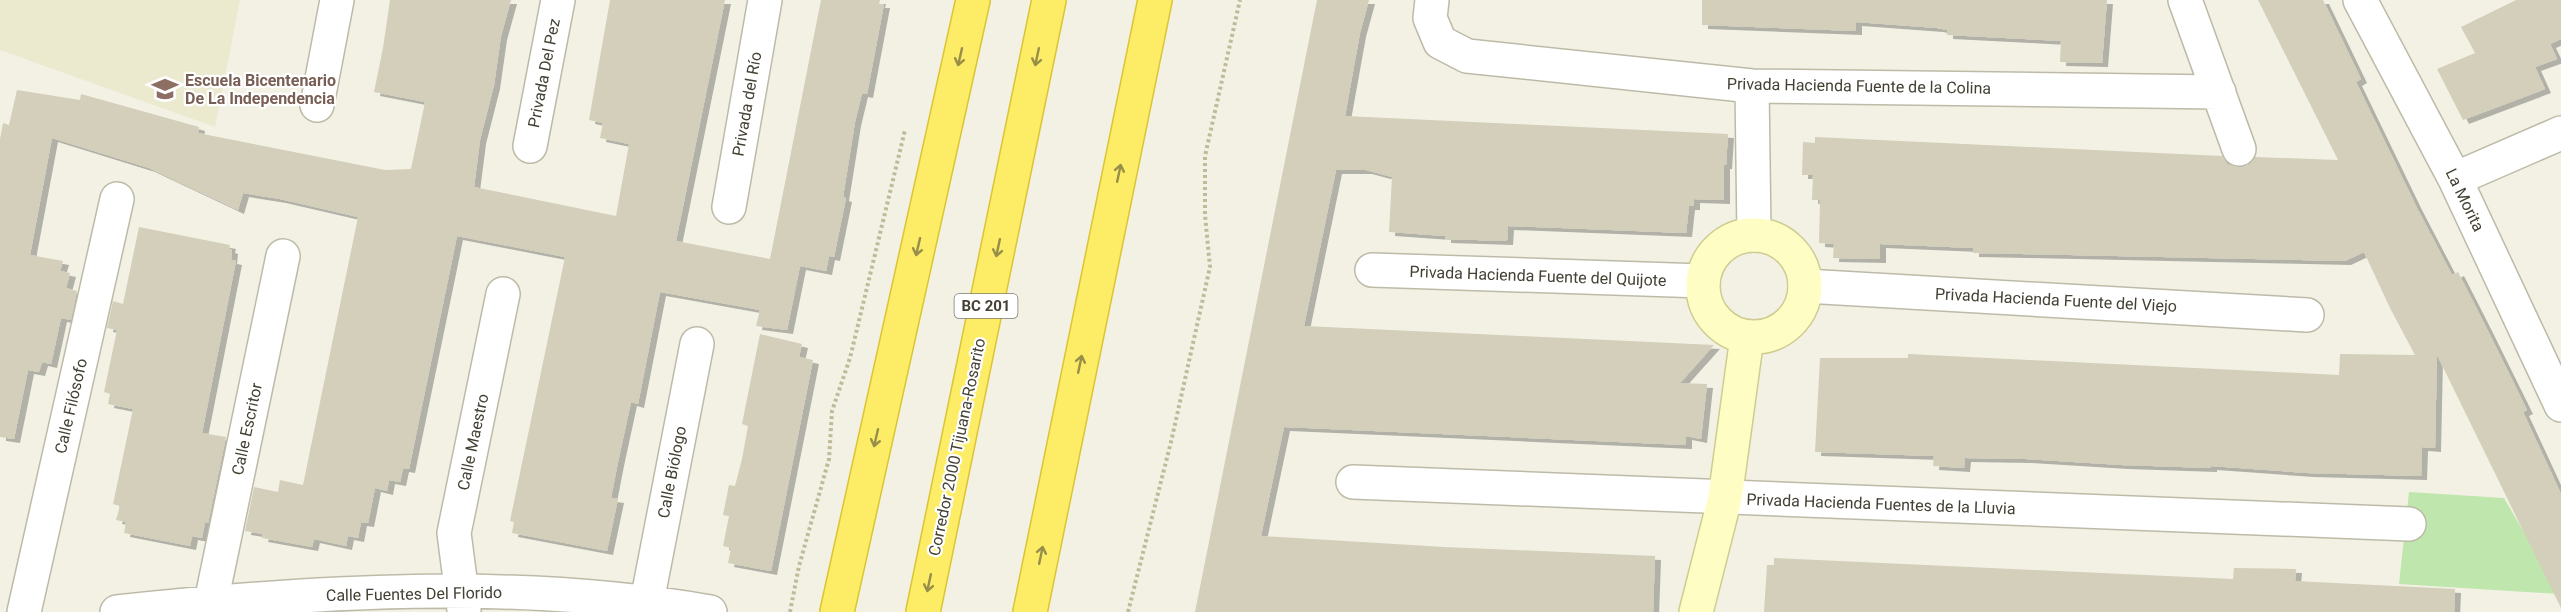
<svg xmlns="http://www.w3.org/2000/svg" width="2561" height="612" viewBox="0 0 2561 612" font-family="Roboto,sans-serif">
	<defs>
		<filter id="shadow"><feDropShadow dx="6" dy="4" stdDeviation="0" flood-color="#0004"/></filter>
	</defs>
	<rect width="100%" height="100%" fill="#f2f1e4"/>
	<path fill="#ebe9ce" d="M0,0H240L215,127L0,50Z"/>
	<path fill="#bfe6ad" d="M2409,492L2504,498L2560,594L2399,584Z"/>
	<path fill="#d3cfba" filter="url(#shadow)" d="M390,0H511L501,36L494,85L480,140L474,187L616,216L629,144L600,138L603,123L589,120L610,0H725L676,241L770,259L821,0H880L879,4H884L867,94L862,93L855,122L843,197L846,198L834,257L829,256L826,271L800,266L787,330L756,326L760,310L660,292L638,404L631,402L618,462L611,498L618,499L607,551L512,533L514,522L510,521L565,257L457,236L409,469L403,468L400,482L389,480L387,491L375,488L368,523L361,522L358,538L348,536L346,546L314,539L312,547L262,538L263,534L245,531L254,487L278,492L280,480L303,485L358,217L280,199L243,193L238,210L149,168L52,138L30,255L63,261L60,271L70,273L66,288L77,291L71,320L61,318L51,364L42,362L39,372L28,370L14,439L0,437V139L3,123L9,125L17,90L80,100L81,94L199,127L198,133L385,170L411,169L425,102L374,92L383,48Z
		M1317,0H1369L1360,33L1345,116L1728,134L1726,165H1724V200L1694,199V206H1689L1686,233L1508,226L1507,241L1445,239V236L1389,232L1392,177L1366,170H1336L1304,326L1714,345L1680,383L1707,384L1701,439L1686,436V445L1284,427L1261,536L1444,547L1655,556L1653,612H1195Z
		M1702,0H2107L2102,63L2060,62L2061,41L1947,35V30L1937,28L1856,22V31L1702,25Z
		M2258,0H2323L2361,79L2356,82L2416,206L2452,275L2458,272L2486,327L2527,410L2523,412L2561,494V608L2437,355L2435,448L2422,447L2421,476L2307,473L2211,466V468L2122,465L2026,459L1965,458L1964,468L1933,466L1934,456L1815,452L1820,358H1908V354L2339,375L2340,354L2415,355L2390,308L2364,252L2345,261L1973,253V248L1880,244V259L1833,258L1834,244L1819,243L1820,200H1812L1813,175H1802L1803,142L1815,143V137L2222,156L2227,164L2236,167L2246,166L2255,157L2338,160Z
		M2516,0H2561V39L2550,44L2557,59L2535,67L2545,89L2463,120L2437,69L2475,53L2461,27Z
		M139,227L230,245L229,249L232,250L231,260L236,261L202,433L226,437L208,523L205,522L202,538L192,536L190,546L124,533L126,522L116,520L120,506L113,504L133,409L108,404L110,394L104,392L117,330L107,328L113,301L123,304Z
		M760,334L802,344L799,357L813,360L771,571L728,563L731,548L723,546L729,516L723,515L729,485L735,486L742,459L748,426L742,424Z
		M1774,558L2233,579L2234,568L2296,569L2295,581L2455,589L2454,612H1764L1767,565H1774Z"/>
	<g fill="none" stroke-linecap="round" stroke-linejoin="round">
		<g stroke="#bdbba7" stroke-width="36">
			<path id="street" d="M1432,0L1430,18L1440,42L1467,56L1752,86L2219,92
				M2185,0L2239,149
				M2360,0L2455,179L2561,405
				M1752,86L1754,235
				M317,105L337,0
				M530,146L558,0
				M2455,179L2561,133
				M729,207L765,0
				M1372,270L1703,281
				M1805,286L2307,315
				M1353,482L2409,524
				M211,602L283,256
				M464,610L454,533L503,294
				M24,612L117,199
				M117,612C313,591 515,578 710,612
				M645,612L697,344"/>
		</g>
		<g stroke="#cfcc92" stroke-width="36">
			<path id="secondary" d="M1703 286a51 51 0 1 1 102 0a51 51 0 1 1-102 0Z
				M1696,612L1725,498L1747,337"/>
		</g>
		<g stroke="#dbc435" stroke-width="36">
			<path id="highway" d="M837,612L973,0
				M923,612L1049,0
				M1030,612L1155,0"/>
		</g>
		<path stroke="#bfba99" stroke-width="4" stroke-dasharray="3 3" stroke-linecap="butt" d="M790,612L799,566L829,459L832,411L850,358L905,130
			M1128,612L1171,442L1210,267L1205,215V156L1240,0"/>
		<use href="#street" stroke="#fff" stroke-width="33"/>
		<use href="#secondary" stroke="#fefdc3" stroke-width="33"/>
		<use href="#highway" stroke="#fcec66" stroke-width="33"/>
	</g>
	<defs><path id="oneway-shaft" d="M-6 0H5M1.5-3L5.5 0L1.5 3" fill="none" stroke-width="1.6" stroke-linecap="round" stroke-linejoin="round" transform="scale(1.5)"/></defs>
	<g stroke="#978e4a">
		<use href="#oneway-shaft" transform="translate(960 57) rotate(103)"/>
		<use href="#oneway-shaft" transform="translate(1037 57) rotate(102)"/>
		<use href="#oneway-shaft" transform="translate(1119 173) rotate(-78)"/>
		<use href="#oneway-shaft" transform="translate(918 247) rotate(103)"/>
		<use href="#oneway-shaft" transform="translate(998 248) rotate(102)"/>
		<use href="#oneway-shaft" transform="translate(1080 364) rotate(-78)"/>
		<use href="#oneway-shaft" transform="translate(876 438) rotate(103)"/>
		<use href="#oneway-shaft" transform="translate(1041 555) rotate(-78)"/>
		<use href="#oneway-shaft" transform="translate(929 583) rotate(102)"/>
	</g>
	<defs>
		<g id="school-bare" transform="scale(2.07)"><path d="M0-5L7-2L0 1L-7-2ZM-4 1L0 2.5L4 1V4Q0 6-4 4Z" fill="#8d6e63" stroke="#fff" stroke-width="2.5" paint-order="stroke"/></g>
	</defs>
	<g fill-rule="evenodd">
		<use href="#school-bare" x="165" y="89"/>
	</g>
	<g text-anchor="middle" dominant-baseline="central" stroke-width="4.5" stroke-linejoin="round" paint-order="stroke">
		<rect fill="#fff" stroke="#7c7a71" stroke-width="1.5" x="954.5" y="294" width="63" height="24" rx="4.5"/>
		<g font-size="15" font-weight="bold" fill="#444134">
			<text x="986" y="306">BC 201</text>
		</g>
		<g font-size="16" fill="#444134" stroke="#fff">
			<text transform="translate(544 73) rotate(-79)">Privada Del Pez</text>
			<text transform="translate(1859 86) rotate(1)">Privada Hacienda Fuente de la Colina</text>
			<text transform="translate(747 104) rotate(-80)">Privada del Río</text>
			<text transform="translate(2465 200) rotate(64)">La Morita</text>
			<text transform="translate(1538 276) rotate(2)">Privada Hacienda Fuente del Quijote</text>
			<text transform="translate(2056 300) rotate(3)">Privada Hacienda Fuente del Viejo</text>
			<text transform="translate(71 406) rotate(-77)">Calle Filósofo</text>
			<text transform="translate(247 429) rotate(-78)">Calle Escritor</text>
			<text transform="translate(473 442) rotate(-78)">Calle Maestro</text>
			<text transform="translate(957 447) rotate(-78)">Corredor 2000 Tijuana-Rosarito</text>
			<text transform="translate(672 472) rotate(-79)">Calle Biólogo</text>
			<text transform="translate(1881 504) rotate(2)">Privada Hacienda Fuentes de la Lluvia</text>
			<text transform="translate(414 594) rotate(-1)">Calle Fuentes Del Florido</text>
		</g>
		<g font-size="16" font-weight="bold" fill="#785e54" stroke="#fff" text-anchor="start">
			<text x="185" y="80">Escuela Bicentenario<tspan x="185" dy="18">De La Independencia</tspan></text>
		</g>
	</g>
</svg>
